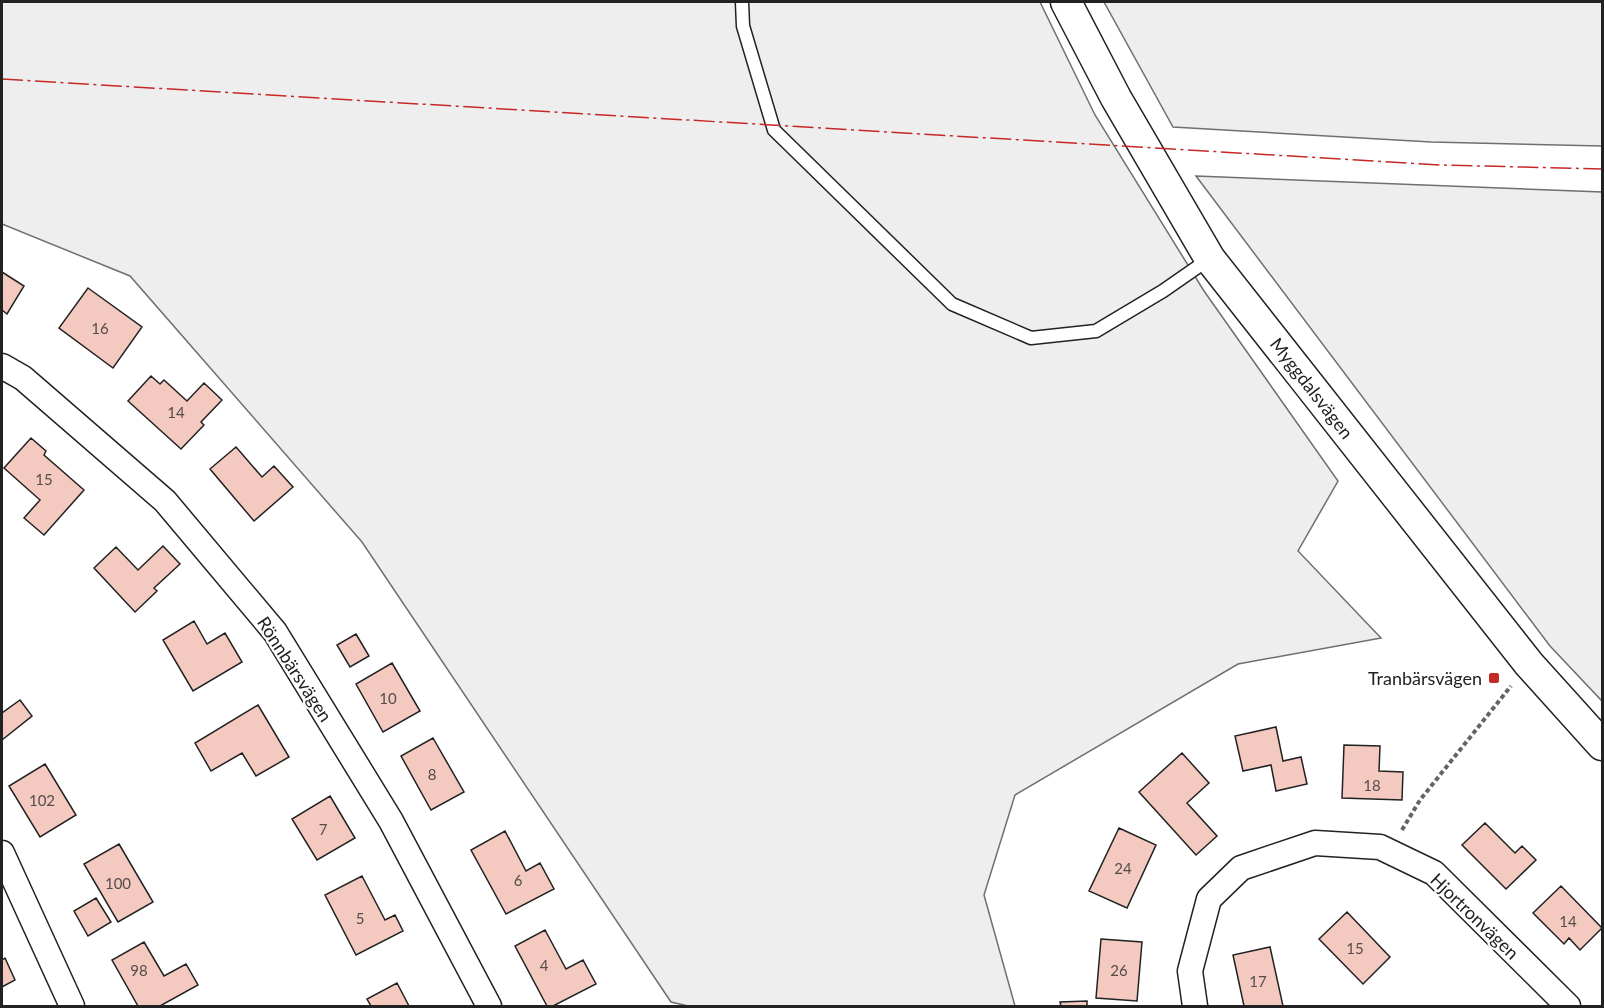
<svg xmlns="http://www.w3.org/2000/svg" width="1604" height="1008" viewBox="0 0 1604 1008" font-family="Lato,sans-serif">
	<rect width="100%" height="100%" fill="#fff"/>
	<path fill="#eee" stroke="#6f6f6f" stroke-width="1.5" d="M2,2H1040L1095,115L1204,291L1338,481L1298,551L1381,638L1238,664L1015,795L984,895L1015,1006H688L671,1002L362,542L130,276L2,224Z
		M1104,2H1602V146L1431,142L1173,127Z
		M1196,176L1602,192V701L1550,646Z"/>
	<path fill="#f3c9c0" stroke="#222" stroke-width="1.5" d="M2,272L24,286L7,314L2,310Z
		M88,288L142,327L113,368L59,328Z
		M151,376L160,384L164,380L187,401L204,383L222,400L201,422L204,425L181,449L128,401Z
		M31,438L46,451L44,455L84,490L44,535L24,518L40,500L4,468Z
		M236,447L262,477L274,466L293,487L254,521L210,469Z
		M163,546L180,564L154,588L157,591L135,612L94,568L116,547L138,570Z
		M194,621L207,644L225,633L242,662L193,691L163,640Z
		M356,634L369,656L350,667L337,645Z
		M392,663L420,711L383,732L356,684Z
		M20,700L32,716L2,740V713Z
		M258,705L289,757L256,776L242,753L211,771L195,743Z
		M1276,727L1283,761L1301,757L1307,784L1276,791L1271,765L1243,771L1235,736Z
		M433,738L464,792L431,810L401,756Z
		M1344,745L1380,746L1379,771L1403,772L1402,800L1342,798Z
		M1182,753L1209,783L1187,803L1217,836L1196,855L1139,792Z
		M45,764L76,815L40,837L9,786Z
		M330,796L355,838L317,860L292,819Z
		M1485,823L1515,853L1522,846L1536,860L1506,889L1462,845Z
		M1119,828L1156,845L1127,908L1089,891Z
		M505,831L526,871L540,863L554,889L506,914L471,850Z
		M119,844L153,902L118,922L84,864Z
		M362,876L385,920L395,915L403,931L356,955L325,895Z
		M1561,886L1602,928L1580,950L1569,938L1564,944L1533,913Z
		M96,898L111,922L88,936L74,911Z
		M1347,912L1390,957L1363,984L1319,939Z
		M545,930L566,969L583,960L596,984L553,1006H547L515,946Z
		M1101,939L1142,942L1137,1001L1096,998Z
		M144,942L164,976L186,964L198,985L160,1006H138L112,960Z
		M1270,947L1283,1006H1244L1233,955Z
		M5,958L15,980L2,987V960Z
		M397,983L409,1006H371L367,999Z
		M1087,1001V1006H1061L1060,1002Z"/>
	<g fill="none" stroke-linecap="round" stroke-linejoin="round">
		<g stroke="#222" stroke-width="15">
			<path id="service" d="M742,2L743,26L774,130L952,304L1031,338L1096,331L1163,291L1209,259"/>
		</g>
		<g stroke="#222" stroke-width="27">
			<path id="minor" d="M2,366L23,378L165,501L275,632L391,821L489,1006
				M2,853L72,1006
				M1195,1006L1190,971L1209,899L1241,868L1315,843L1380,847L1434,873L1568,1006"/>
		</g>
		<g stroke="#222" stroke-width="33">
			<path id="tertiary" d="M1066,2L1116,98L1210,259L1529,664L1602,745"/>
		</g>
		<path stroke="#646464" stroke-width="4" stroke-dasharray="4.5 3" stroke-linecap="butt" d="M1402,830L1420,800L1511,686"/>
		<use href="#service" stroke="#fff" stroke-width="12"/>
		<use href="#minor" stroke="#fff" stroke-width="24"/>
		<use href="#tertiary" stroke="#fff" stroke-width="30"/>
		<path stroke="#c62828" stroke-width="1.5" stroke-dasharray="21 4.5 3 4.5" stroke-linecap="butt" d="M2,79L1440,165L1602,169"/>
	</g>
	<rect fill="#c62828" stroke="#fff" stroke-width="2" x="1488" y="672" width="12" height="12" rx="3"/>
	<g text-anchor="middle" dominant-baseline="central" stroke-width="4.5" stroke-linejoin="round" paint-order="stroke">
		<g font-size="15" fill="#564c4a">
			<text x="100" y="328">16</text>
			<text x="176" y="412">14</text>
			<text x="44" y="479">15</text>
			<text x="388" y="698">10</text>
			<text x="432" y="774">8</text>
			<text x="1372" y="785">18</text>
			<text x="42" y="800">102</text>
			<text x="323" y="829">7</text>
			<text x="1123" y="868">24</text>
			<text x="518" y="880">6</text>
			<text x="118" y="883">100</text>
			<text x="360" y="918">5</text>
			<text x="1568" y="921">14</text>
			<text x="1355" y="948">15</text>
			<text x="544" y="965">4</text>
			<text x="139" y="970">98</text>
			<text x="1119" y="970">26</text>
			<text x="1258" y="981">17</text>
		</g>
		<g font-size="18" fill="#222" stroke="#fff">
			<text transform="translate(1312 388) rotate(52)">Myggdalsvägen</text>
			<text transform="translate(295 669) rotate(57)">Rönnbärsvägen</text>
			<text transform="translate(1475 916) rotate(44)">Hjortronvägen</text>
		</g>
		<g font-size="18" fill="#222" stroke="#fff" text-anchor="end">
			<text x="1482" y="678">Tranbärsvägen</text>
		</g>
	</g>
	<rect width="1604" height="1008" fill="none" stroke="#222222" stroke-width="6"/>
</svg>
